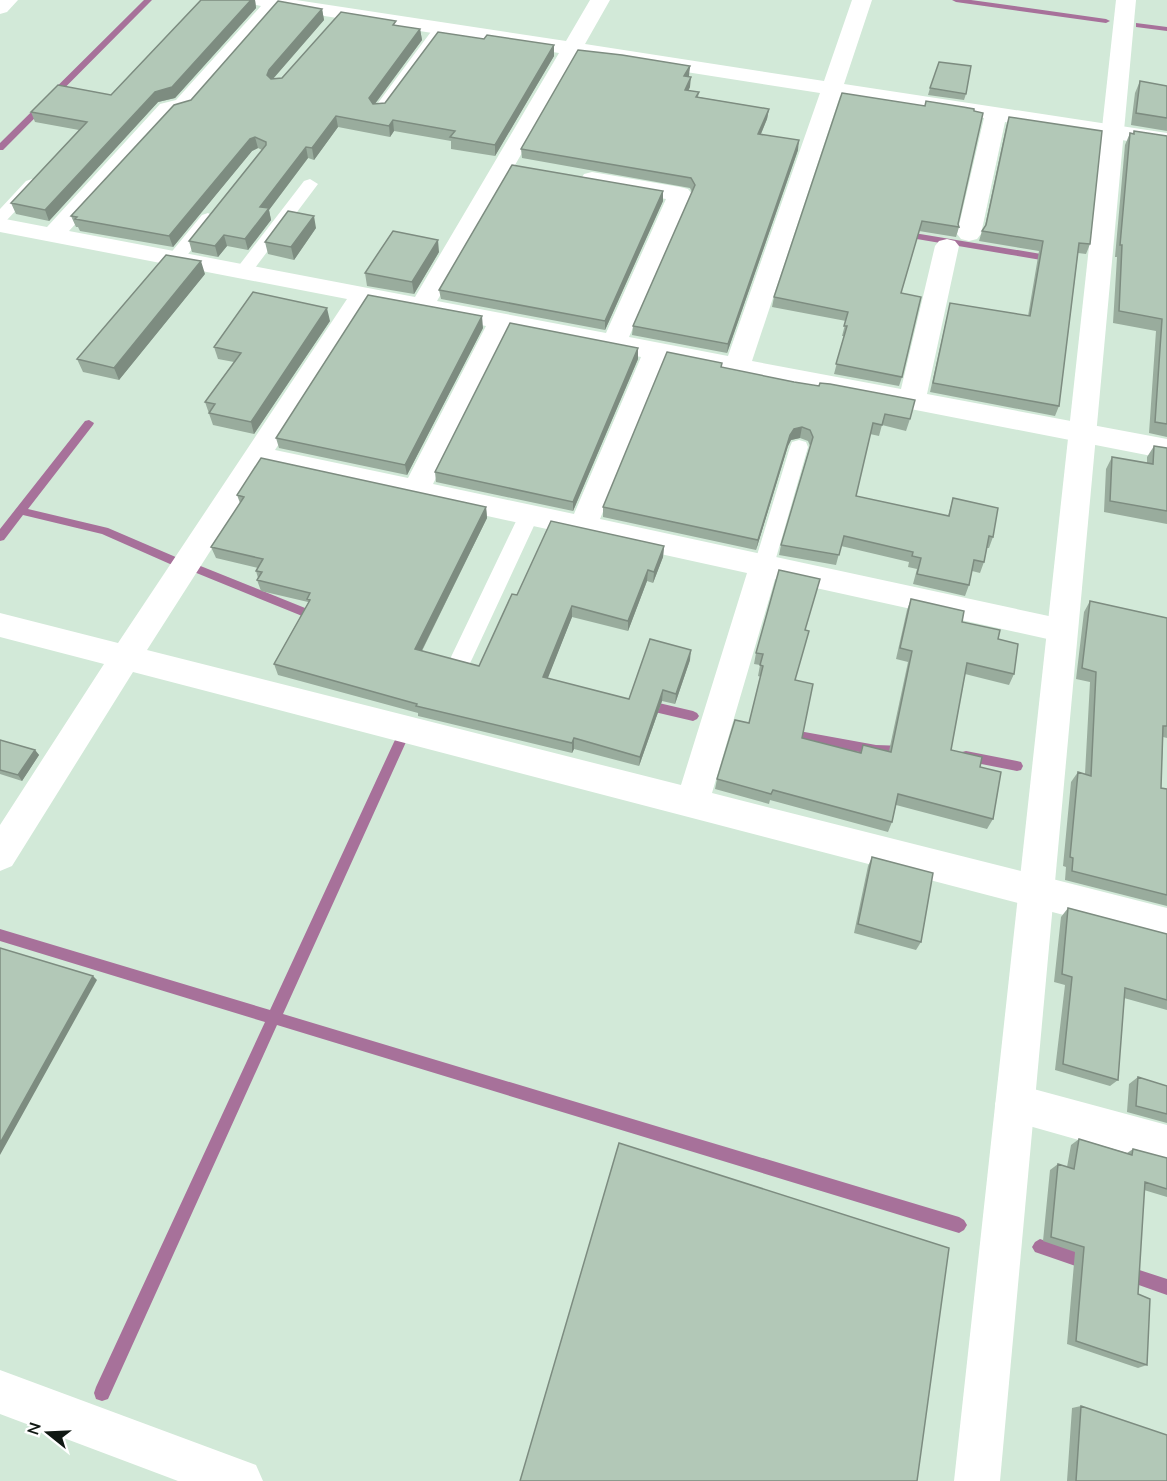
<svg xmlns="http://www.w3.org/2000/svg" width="1167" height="1481" viewBox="0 0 1167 1481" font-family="'Nunito Sans',sans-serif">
	<rect width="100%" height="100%" fill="#d2e9d8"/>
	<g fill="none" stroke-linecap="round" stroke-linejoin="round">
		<path fill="#a7719a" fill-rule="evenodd" d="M144,0H152L3,150H0V143Z
			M952,0H971L1106,19L1110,21L1106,23L956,2Z
			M1136,23L1167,27V31L1136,27Z
			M902,231L1053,256L1057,259L1053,262L899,236L898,234Z
			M89,420L94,423L93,425L28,509L108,528L178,558L179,561L178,564H170L102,534L23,515L4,540L0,541V529L85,421Z
			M198,565L320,614L322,617L316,621L312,620L194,572L193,569L194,566Z
			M646,700L693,711L697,713L699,716L697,719L693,721L646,710L642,708L640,705L642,702Z
			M788,729L876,745L904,746L908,747L910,751L908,755L904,756L876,755L788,739L784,738L782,734L784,730Z
			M400,737L404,738L406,742L283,1014L959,1217L964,1220L967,1225L964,1230L959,1233L277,1025L108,1399L102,1401L96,1399L94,1393L96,1387L265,1022L0,941V929L270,1010L394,742L396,738Z
			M966,751L1017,761L1021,762L1023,766L1021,770L1017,771L966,761L962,760L960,756L962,752Z
			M1040,1239L1095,1258L1098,1263L1095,1268L1090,1271L1035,1252L1032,1247L1035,1242Z
			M1124,1265L1167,1279V1295L1119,1278L1116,1273L1119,1268Z"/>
		<path fill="#fff" fill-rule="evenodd" d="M441,24L448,28L385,113H375L373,110L375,107L436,25Z
			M32,179L40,184L38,187L6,221L0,223V209L26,181Z
			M310,179L318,184L249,276H237L235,272L237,268L304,181Z
			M208,213L216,218L214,221L181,263H169L167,259L169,255L202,215Z
			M799,440L806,442L808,447L774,565L771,570L764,573L757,570L754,565L790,447L792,442Z
			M529,508L536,510L539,515L473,657L470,663L462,666L454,663L451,657L519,515L522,510Z"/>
		<path fill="#fff" fill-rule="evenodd" d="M0,0H18L7,12L0,14Z
			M248,0H296L566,41L590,0H610L585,44L824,81L852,0H872L844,84L1167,133V147L1005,122L981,234L977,239L969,241L961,239L957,234L984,118L840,96L752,361L901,389L935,246L939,241L947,239L955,241L959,246L927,394L1167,439V459L665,361L600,519L1072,621L1076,630L1072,639L1061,642L775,579L712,793L1167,908V942L133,672L12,866L0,871V825L104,664L0,637V613L118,643L347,299L0,232V218L47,227L160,104L176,100L261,6L251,4ZM280,9L559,53L415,297L69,231L176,114L192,110ZM578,55L820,93L728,356L629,337L692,194L688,189L680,187L592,172L584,174L581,179L584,184L592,186L666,199L606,333L437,301ZM369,304L486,326L408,478L275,450ZM509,331L641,357L574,514L433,484ZM264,467L747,573L681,785L147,650Z
			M1015,1084L1167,1125V1165L1001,1118L995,1104L1001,1090Z
			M0,1370L256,1465L263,1481H178L0,1414Z"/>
		<path fill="#fff" fill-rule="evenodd" d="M1116,0H1136L1000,1481H954Z"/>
	</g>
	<path fill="#99ac9d" d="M201,0H255L256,8L175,98L158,102L49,221L16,214L11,203L79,130L35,122L31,112L111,95Z
		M322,9L324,20L273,79L282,78L397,26L420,29L422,40L375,104L385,103L484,39L554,45V56L495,156L451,149V141L394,131L390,137L338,127L314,160L308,158L269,210L271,220L248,250L227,246L218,257L192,252L189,241L262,150L258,148L252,151L173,247L80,231L78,227H76L71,216L191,100Z
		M690,66L688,77L690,87L688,91L699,92L698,97L769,109L767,119L761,134L798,150L727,353L632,335L633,326L692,192L690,188L522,158L521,149Z
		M1140,81L1167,86V131L1131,125L1135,93Z
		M930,88L966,94L964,100L928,95Z
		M842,93L958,224L959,227L956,237L919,231L901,293L902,377L899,386L834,374L844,336H842L846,321L772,307L774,297Z
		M1009,117L1090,244L1086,254L1078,253L1059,406L1055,416L930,392L950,303L1028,316L1039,251L979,241L982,231L985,226L1006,127Z
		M1134,131L1167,136V437L1149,433L1156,331L1113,323L1117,257H1115L1125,145L1130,133L1133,134Z
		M663,191V201L605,330L441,299L439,290Z
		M316,228L294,260L268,254L265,242Z
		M439,252L414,294L367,286L365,273Z
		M205,274L119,380L83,372L77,359Z
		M330,321L254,434L213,425L205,402L234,362L218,359L214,347Z
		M483,328L407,475L279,448L276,438Z
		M638,348V359L573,511L436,482L435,472Z
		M721,367L910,419L906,431L882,425L879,436L870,434L856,496L948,516L953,498L993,537L989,548H987L984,562L980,573L972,571L969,585L965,596L913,584L917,569L908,567L909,562L841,546L836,565L779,555L781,545L810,446L808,441L800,438L791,440L788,446L756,550L603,517V507Z
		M1154,446L1167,448V524L1104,512L1106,469L1112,457L1147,463V457Z
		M237,495L486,507L487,518L422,651L479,666L517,595L664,546L663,557L653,583L647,581L628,631L572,617L547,679L629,699L690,660L675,704L662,701L639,766L574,749L572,753L418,716V713L278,675L274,664L308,603V602L261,591L257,580L258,578L256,571L258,568L216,558L211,547L240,503Z
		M911,599L998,639L1014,674L1009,685L965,674L951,750L980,767L993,819L987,829L896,805L892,822L888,832L770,800L769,804L715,789L717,779L749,723L761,677L758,676L760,665L754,664L756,653L806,630L795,680L802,738L860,753L863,745L889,751L908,662L896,659L907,610Z
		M1090,601L1167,618V738L1163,737L1161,788L1167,789V906L1065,880L1066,867L1063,866L1071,782L1078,772L1085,774L1090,682L1076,679L1084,612Z
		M0,740L35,750L39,755L22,781L0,774Z
		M872,857L921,942L916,950L854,933L868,866Z
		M1068,908L1167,934V1010L1124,998L1118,1080L1110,1086L1055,1070L1065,985L1054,982L1061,917Z
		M1138,1077L1167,1086V1123L1127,1112L1129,1084Z
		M1079,1139L1127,1153L1133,1149L1167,1158V1197L1144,1190L1138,1294L1147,1365L1138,1368L1067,1344L1075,1252L1043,1241L1050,1170L1058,1164L1067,1167L1071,1145Z
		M1081,1406L1167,1481H1067L1072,1408Z"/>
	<path fill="#7d8c80" d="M251,0H255L256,8L175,98L158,102L49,221L45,210L155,92Z
		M322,9L324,20L271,81L267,75L269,70Z
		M420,29L422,40L371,109L369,98Z
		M554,45V56L495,156V145Z
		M690,66L689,76L684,86V76Z
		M691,77L690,87L684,99L685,90Z
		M769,109L767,119L757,143L758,134Z
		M336,116L338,127L314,160L312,148Z
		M393,120L394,131L390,137L389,126Z
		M255,137L258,148L252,151L173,247L169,236L250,139Z
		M799,140L798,150L727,353L728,344Z
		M306,147L308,158L269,210L271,220L248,250L245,239L260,207Z
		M663,191V201L605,330V321Z
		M314,216L316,228L294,260L291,247Z
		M224,235L227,246L218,257L215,246Z
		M438,240L439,252L414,294L412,282Z
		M201,261L205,274L119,380L114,368Z
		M327,308L330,321L254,434L251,422Z
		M482,316L483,328L407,475L405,465Z
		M638,348V359L573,511V502Z
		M802,427L800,438L791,440L788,446L756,550L758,540L790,435L794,429Z
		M486,507L487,518L417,660L415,649Z
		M664,546L663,557L653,583L654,572Z
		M648,570L647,581L628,631V621Z
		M572,606V617L544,688L543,677Z
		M691,650L690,660L675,704L676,694Z
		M663,690L662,701L639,766L640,757Z
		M574,738V749L572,753V743Z
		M35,750L39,755L22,781L18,775Z
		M93,976L97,980L0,1155V1143Z"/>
	<path fill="#b2c8b7" stroke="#7d8c80" stroke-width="1.5" d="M201,0H251L172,87L155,92L45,210L11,203L87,122L31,112L58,85L111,95Z
		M278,1L322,9L269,70L267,75L271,79L282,78L341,12L396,21L393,25L420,29L369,98L373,104L385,103L438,32L484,39L487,35L554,45L495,145L450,137L455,131L393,120L389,126L336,116L312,148L306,147L260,207L269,208L245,239L224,235L215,246L189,241L266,145V142L255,137L250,139L169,236L75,219L77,217L71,216L174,105L191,100Z
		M578,50L622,55L690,66L684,76L691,77L685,90L699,92L696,97L769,109L758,134L799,140L728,344L633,326L695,185L691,178L521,149Z
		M939,62L971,66L966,94L930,88Z
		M1140,81L1167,86V118L1136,113Z
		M842,93L925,106L926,101L963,107L974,109V111L983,113L958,224L959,227L922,221L901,293L921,297L902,377L836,364L847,326H844L848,312L774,297Z
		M1009,117L1102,131L1090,244L1079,243L1059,406L933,383L950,303L1030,316L1043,241L982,231L986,225Z
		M1134,131L1167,136V424L1155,422L1162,319L1119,311L1122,245H1120L1130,133L1134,134Z
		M512,165L663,191L605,321L439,290Z
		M288,211L314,216L291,247L265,242Z
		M393,231L438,240L412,282L365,273Z
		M166,255L201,261L114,368L77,359Z
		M253,292L327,308L251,422L209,413L215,404L205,402L241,353L214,347Z
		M368,295L482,316L405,465L276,438Z
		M510,323L638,348L573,502L435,472Z
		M667,352L722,363L721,367L794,382L819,386L820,383L830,384L915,400L910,419L885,414L882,425L873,423L856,496L949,516L953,498L998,508L993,537L989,536L984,562L974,560L969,585L917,574L921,558L912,556L913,552L844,536L839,555L781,545L813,437L810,430L802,427L794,429L790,435L758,540L603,507Z
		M1154,446L1167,448V511L1110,501L1112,457L1153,464Z
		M261,458L486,507L415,649L479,666L512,594L517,595L551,521L664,546L654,572L648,570L628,621L572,606L543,677L629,699L650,639L691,650L676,694L663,690L640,757L574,738L572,743L416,706L417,704L274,664L310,600L307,599L310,593L257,580L262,572L256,571L263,559L211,547L244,497L237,495Z
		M779,570L820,579L805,630L809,631L795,680L813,684L802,738L861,753L863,745L891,752L912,651L900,648L911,599L964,611L962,622L1000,630L998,639L1018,644L1014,674L967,663L951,750L982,757L980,767L1001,772L993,819L898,794L892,822L773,790L771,794L717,779L735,720L749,723L763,666L760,665L763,654L756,653Z
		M1090,601L1167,618V726H1163L1161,788L1167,789V895L1072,871L1073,858L1070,857L1078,772L1091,776L1096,672L1082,668Z
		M0,740L35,750L18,775L0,770Z
		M872,857L933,873L921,942L858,924Z
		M1068,908L1167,934V1000L1125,988L1118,1080L1063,1064L1072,977L1062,974Z
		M0,948L93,976L0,1143Z
		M1138,1077L1167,1086V1114L1136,1106Z
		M1079,1139L1132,1155L1133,1149L1167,1158V1189L1145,1182L1138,1294L1150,1299L1147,1365L1076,1341L1084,1247L1051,1237L1058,1164L1074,1169Z
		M619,1143L949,1248L917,1481H520Z
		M1081,1406L1167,1435V1481H1076Z"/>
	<g transform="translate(48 1433) rotate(288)" stroke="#ffffff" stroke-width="4.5" paint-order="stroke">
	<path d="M0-4.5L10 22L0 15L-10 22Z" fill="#101813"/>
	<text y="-9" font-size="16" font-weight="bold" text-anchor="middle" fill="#101813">N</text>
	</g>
</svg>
